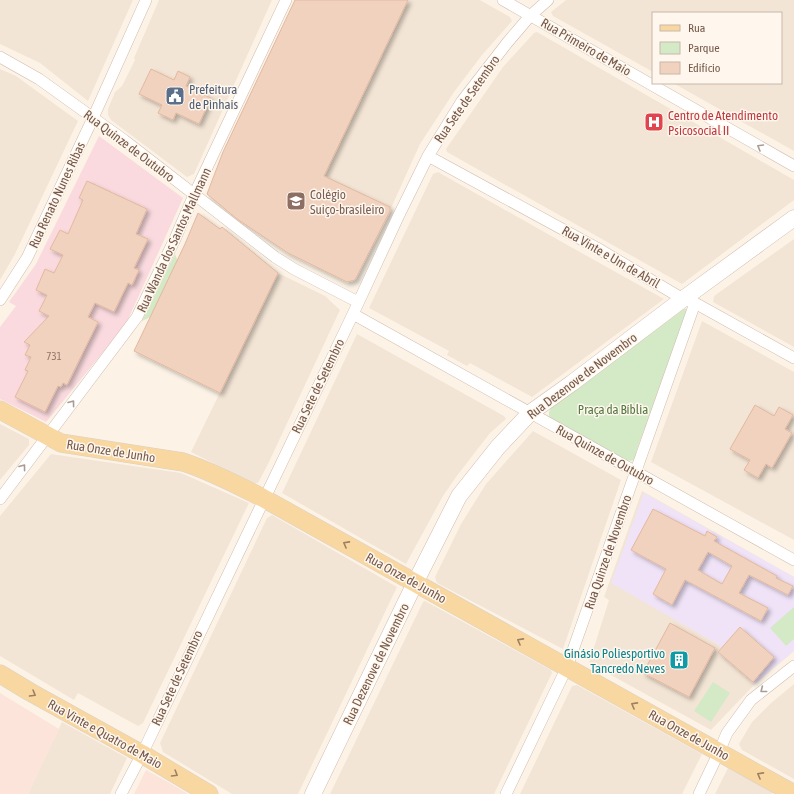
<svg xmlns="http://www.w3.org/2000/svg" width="794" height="794" viewBox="0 0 794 794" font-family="'Asap Condensed',sans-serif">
	<defs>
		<filter id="shadow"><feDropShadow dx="3" dy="3" stdDeviation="2" flood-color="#0004"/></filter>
	</defs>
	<rect width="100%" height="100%" fill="#fcf3e6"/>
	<path fill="#f3e5d5" d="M0,0H133L88,101L40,63L0,44Z
		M159,0H272L194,174L187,177L111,120L108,115V109L115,92L122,86L135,60L134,58Z
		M408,0H480L510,17L512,21L482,55L454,92L420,144L391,208L324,176Z
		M566,0H794V151L673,83H781V13H653V72L553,16L551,12Z
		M537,32L794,180V200L682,284L447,152L446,149L503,67L534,33Z
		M0,69L16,76L78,121L15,254L0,280Z
		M438,172L562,242L664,299L532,397L470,363L467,366L447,355L449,351L369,308L433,174Z
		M794,239V347L713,302L714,296Z
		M278,273L325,296L340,310L268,464L258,483H252L191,452Z
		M702,321L794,372V540L651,462Z
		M357,334L504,416L506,419L490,433L456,477L443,496L406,564L282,493Z
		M0,424L29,439V445L0,480Z
		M533,431L621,480L563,649L437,583L435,577L461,524L486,484Z
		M51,454L181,473L249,503L143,723L138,726L78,693L74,700L0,656V516Z
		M642,491L794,577V651L755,684L711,730L589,663L609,600L604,597Z
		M272,515L397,587L298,794H232L163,752L160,743L267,518Z
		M425,601L551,670L552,673L494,794H330L423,602Z
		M794,684V779L742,750L739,744L752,722L770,704Z
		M577,685L702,754L682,794H520L572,686Z
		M62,722L127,758L110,794H28Z
		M728,768L772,792V794H715Z"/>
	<path fill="#fce4da" d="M0,693L59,729L28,794H0Z
		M146,770L168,782L188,794H134Z"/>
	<path fill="#f0e3f8" d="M644,493L794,577V651L755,684L718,652L721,646L611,583Z"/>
	<path fill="#fadade" d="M99,136L183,198L126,324L46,422L0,399V327L16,306L9,302L36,264Z"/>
	<path fill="#d4e9c5" d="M175,254L180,267L159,313L142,321Z
		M684,309H687L648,428L644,430L636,452L638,455C635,460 632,462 626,460L552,420C548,416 548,413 551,408Z
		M794,607V639L786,646L770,628Z
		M713,682L730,693L711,722L694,711Z"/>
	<path fill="#f1d2be" stroke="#e3b89f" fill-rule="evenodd" filter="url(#shadow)" d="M295,0H408L324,176L390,207V211L355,280L347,282L288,253L237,219L207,194L223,152Z
		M151,69L174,80L178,71L190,77L186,86L211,98L199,124L176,113L173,120L158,113L162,105L139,94Z
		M87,181L147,209L136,234L148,239L134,268L139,270L132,285L128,283L114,312L95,303L88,317L98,322L67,385L63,383L61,387L58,386L45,412L15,397L28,371L25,370L31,357L25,355L30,345L24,342L49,316L39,311L47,295L36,290L45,269L54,273L63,255L50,249L60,230L68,234L83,200L79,198Z
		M198,213L220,229L222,227L278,273L220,393L134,351L185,244Z
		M755,405L774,416L779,407L793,415L785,429L792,433L772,468L766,464L758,478L744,470L750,460L730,449Z
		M653,509L705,536L707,531L717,537L714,541L777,576L776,578L793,586L788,595L749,575L739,593L768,608L761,621L685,580L672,605L653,594L666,569L631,550ZM708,552L732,566L722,584L698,570Z
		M670,623L715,648L689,697L643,673Z
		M740,627L774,657L753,682L718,652Z"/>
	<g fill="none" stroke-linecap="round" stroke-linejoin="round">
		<g stroke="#d0bdaf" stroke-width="12">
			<path id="street" d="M503,0L794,166
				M0,57L39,79L124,140L275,257L294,269L358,302
				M428,156L597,248L683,299L695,303L794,358
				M0,300L27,258L93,118L146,0
				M353,314L794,560
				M0,499L137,317L175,239L194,195L286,0
				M121,794L142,754L353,314L399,215L428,156L462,101L507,43L530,16L548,0
				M506,794L567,667L695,303
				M699,794L719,752L727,733L751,700L794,666"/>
		</g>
		<g stroke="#d2bdad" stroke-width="17">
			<path id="secondary" d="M313,794L415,583L459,496L498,447L530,413L572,383L683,299L794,218"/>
		</g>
		<g stroke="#d8d1cd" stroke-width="19">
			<path id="primary" d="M0,410L61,443L183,462C211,471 237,485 263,498L794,794
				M0,674L30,692L142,754L209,794"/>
		</g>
		<use href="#street" stroke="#fff" stroke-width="11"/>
		<use href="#secondary" stroke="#fff" stroke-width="16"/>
		<use href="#primary" stroke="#f9d7a0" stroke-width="18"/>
	</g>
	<defs><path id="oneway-chevron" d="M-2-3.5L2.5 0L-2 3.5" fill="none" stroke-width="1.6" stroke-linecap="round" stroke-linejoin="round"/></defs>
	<g stroke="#ac9b93">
		<use href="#oneway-chevron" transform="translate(760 147) rotate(-150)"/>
		<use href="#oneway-chevron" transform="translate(72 403) rotate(-53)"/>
		<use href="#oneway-chevron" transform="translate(23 467) rotate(-53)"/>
		<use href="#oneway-chevron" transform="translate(763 690) rotate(142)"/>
	</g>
	<g stroke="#9d7f64">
		<use href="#oneway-chevron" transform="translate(346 544) rotate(-151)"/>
		<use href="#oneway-chevron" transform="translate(520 641) rotate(-151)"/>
		<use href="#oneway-chevron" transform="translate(33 694) rotate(30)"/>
		<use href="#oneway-chevron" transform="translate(634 705) rotate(-151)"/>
		<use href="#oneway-chevron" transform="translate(175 774) rotate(31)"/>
		<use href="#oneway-chevron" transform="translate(760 775) rotate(-151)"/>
	</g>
	<defs>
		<g id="civic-square" transform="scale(1)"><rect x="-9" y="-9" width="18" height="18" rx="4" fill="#5c6f8a" stroke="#fff7ed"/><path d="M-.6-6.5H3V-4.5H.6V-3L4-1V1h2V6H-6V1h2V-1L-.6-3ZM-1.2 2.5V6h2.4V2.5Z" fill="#fff"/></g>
		<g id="hospital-square" transform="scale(1)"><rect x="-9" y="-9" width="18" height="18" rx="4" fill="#e0444e" stroke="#fff7ed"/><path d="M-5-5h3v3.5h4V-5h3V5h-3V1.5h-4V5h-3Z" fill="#fff"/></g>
		<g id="school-square" transform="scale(1)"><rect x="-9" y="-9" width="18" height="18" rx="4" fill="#8d6e63" stroke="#fff7ed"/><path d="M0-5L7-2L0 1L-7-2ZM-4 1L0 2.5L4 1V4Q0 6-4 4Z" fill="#fff"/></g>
		<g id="building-square" transform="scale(1)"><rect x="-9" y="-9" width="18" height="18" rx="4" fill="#0f9aa8" stroke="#fff7ed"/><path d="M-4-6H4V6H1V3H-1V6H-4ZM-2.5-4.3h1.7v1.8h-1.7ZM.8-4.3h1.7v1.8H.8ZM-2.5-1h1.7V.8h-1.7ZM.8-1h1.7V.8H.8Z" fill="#fff"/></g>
	</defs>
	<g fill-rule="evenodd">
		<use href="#civic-square" x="175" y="96"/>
		<use href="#hospital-square" x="654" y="122"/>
		<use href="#school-square" x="296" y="201"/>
		<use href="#building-square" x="679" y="660"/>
	</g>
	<g text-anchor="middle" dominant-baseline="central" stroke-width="3" stroke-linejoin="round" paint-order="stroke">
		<g font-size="11" fill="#947768">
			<text x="54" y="356">731</text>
		</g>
		<g font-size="13" fill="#75594b" stroke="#fff7ed">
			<text transform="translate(586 47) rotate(30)">Rua Primeiro de Maio</text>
			<text transform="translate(467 99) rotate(-55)">Rua Sete de Setembro</text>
			<text transform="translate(129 146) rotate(37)">Rua Quinze de Outubro</text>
			<text transform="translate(57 195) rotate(-65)">Rua Renato Nunes Ribas</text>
			<text transform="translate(174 240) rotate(-65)">Rua Wanda dos Santos Mallmann</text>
			<text transform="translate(611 257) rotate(30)">Rua Vinte e Um de Abril</text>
			<text transform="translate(582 376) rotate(-37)">Rua Dezenove de Novembro</text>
			<text transform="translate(318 386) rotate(-64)">Rua Sete de Setembro</text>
			<text transform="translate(111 451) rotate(9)">Rua Onze de Junho</text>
			<text transform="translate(605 455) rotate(29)">Rua Quinze de Outubro</text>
			<text transform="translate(608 552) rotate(-71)">Rua Quinze de Novembro</text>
			<text transform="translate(406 578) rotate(29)">Rua Onze de Junho</text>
			<text transform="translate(376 664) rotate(-64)">Rua Dezenove de Novembro</text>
			<text transform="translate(177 678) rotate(-65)">Rua Sete de Setembro</text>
			<text transform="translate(105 734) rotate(29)">Rua Vinte e Quatro de Maio</text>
			<text transform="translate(689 735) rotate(29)">Rua Onze de Junho</text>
		</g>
		<g font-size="13" fill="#4e5e75" stroke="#fff7ed" text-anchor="start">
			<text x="189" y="89">Prefeitura<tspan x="189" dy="15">de Pìnhais</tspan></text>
		</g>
		<g font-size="13" fill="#be3a42" stroke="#fff7ed" text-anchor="start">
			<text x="668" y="115">Centro de Atendimento<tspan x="668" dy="15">Psicosocial II</tspan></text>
		</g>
		<g font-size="13" fill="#785e54" stroke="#fff7ed" text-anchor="start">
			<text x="310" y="194">Colégio<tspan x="310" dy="15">Suiço-brasileiro</tspan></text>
		</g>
		<g font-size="13" fill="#547a43" stroke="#fff7ed">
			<text x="613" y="409">Praça da Bíblia</text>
		</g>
		<g font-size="13" fill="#0d838f" stroke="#fff7ed" text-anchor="end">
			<text x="665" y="653">Ginásio Poliesportivo<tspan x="665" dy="15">Tancredo Neves</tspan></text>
		</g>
	</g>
	<rect x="652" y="12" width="130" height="72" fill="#fff7ed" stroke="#c8b8ac"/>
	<rect x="660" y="25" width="20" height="6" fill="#f9d7a0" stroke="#c8b8ac"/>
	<text x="688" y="32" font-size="12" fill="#75594b">Rua</text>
	<rect x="660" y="42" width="20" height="12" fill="#d4e9c5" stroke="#c8b8ac"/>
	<text x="688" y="52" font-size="12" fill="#75594b">Parque</text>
	<rect x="660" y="62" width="20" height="12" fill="#f1d2be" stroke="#c8b8ac"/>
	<text x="688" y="72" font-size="12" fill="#75594b">Edifício</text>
</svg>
